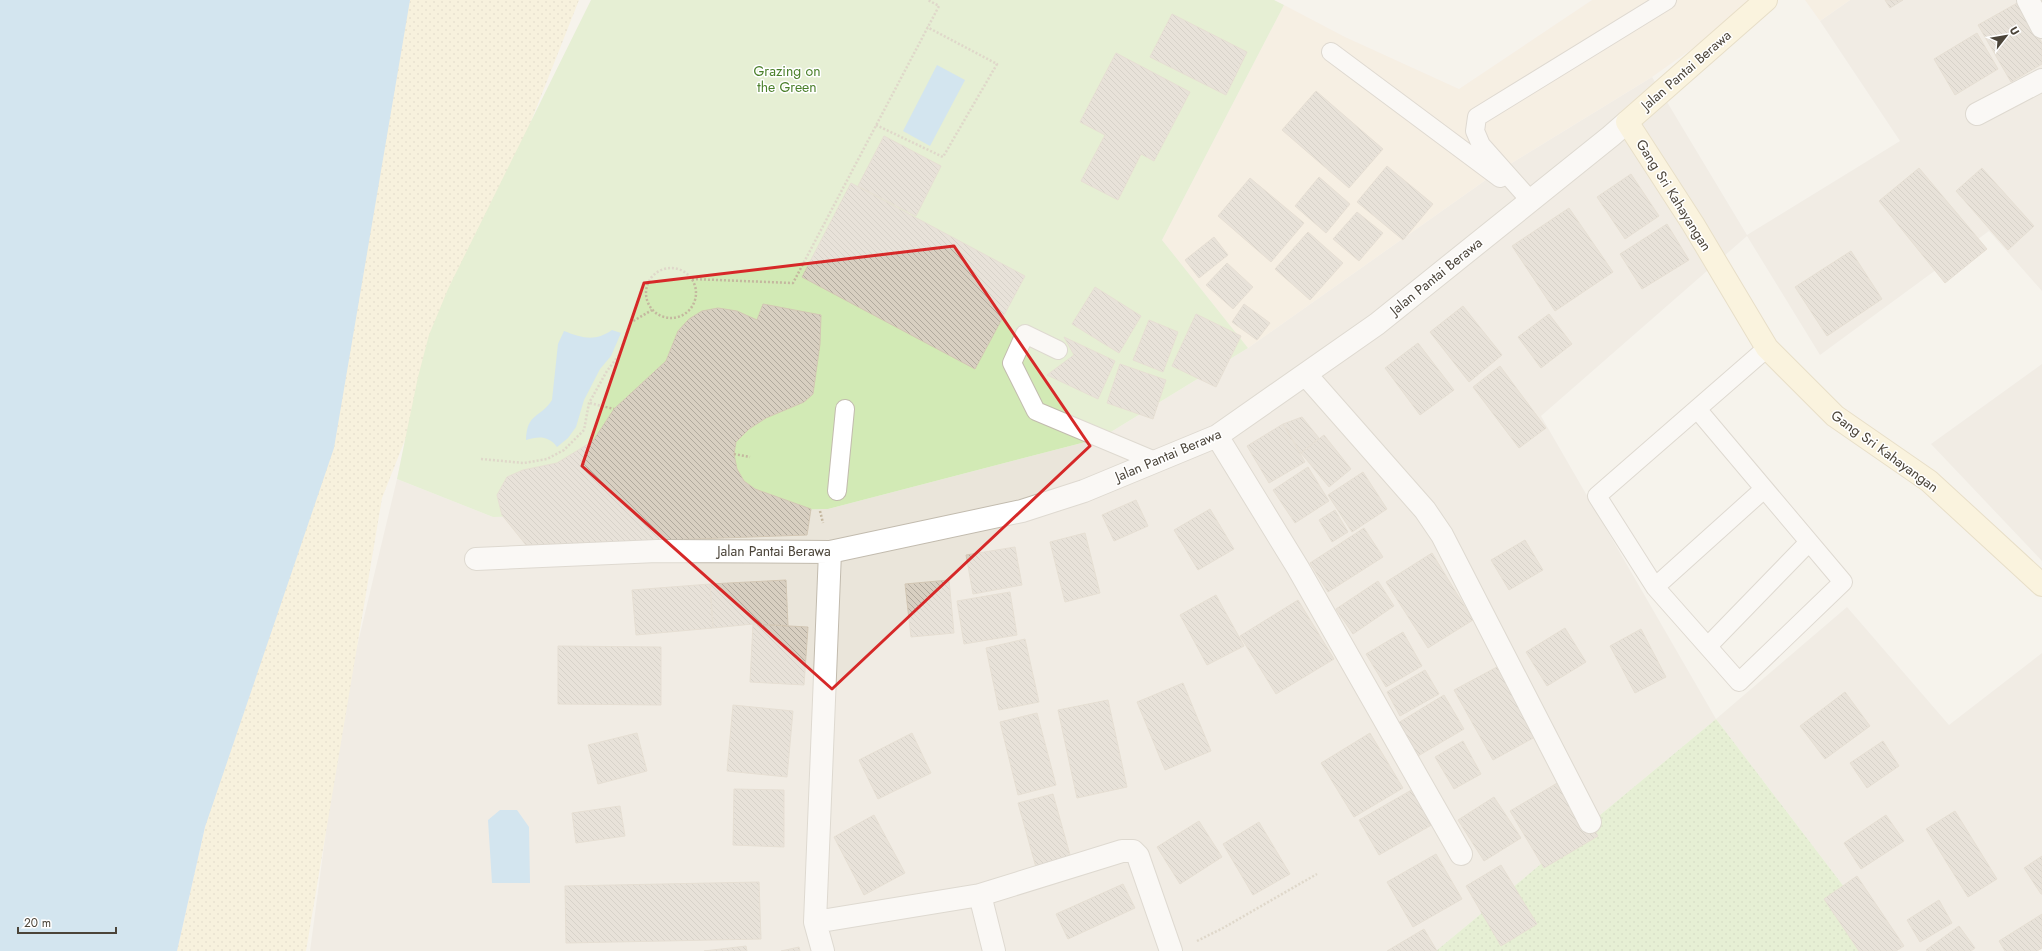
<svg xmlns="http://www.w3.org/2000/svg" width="2042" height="951" viewBox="0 0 2042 951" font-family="Jost,sans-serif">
	<defs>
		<pattern id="grass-dots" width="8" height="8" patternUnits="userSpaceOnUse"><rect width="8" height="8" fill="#d2eab5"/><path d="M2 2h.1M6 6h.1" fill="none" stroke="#b6ca9c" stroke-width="1.8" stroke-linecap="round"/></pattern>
		<pattern id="sand-dots" width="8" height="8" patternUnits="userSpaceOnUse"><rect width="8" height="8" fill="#f9efc9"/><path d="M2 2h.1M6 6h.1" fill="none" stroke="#d7cead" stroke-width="1.8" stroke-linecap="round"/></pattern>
		<pattern id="building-back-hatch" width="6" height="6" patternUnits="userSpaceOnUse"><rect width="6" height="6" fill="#d8cfc1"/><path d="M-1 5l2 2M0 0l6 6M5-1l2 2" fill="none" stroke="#b1aa9e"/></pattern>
	</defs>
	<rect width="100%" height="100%" fill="#f6f3ec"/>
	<path fill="#eae5da" d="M1850,0H2042V291L1989,231L1820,355L1747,236L1541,416L1716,719L1847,607L1949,725L2042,653V925L2015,951H1893L1716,719L1436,951H310L330,801L355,655L397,479L493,517L828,509L1101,438L1248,348L1497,172L1652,77L1747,235L1900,141L1820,21Z
		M2042,364V561L1931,444Z"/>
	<path fill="#f7ead8" d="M1592,0H1761L1652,77L1497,172L1248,348L1162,240L1284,5L1345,37L1459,89Z
		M1805,0H1850L1820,21Z"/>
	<path fill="url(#grass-dots)" d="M1716,719L1893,951H1436Z"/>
	<path fill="url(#sand-dots)" d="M410,0H579L382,498L306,951H177L205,827Z"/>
	<path fill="#d2eab5" d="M591,0H1274L1284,5L1162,240L1248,348L1101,438L828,509L493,517L397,479L418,377L429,335L448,289Z"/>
	<path fill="#a9d4f2" d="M0,0H410L334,448L205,827L177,951H0Z
		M937,65L965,80L930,146L903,131Z
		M612,330L621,333L611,356L600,369L584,400L576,427L568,438L557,447C549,436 539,436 526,440C527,412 540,419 552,400L558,344L564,331C582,338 595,342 612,330Z
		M500,810H517L529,827L530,883H492L488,820Z"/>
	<path fill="url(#building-back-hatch)" stroke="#d3c7b4" d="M1885,0H1903L1890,8Z
		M2019,2L2042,43V64L2011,82L1978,25Z
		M1172,14L1247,52L1226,95L1150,57Z
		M1977,33L1998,69L1955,95L1934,59Z
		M1116,53L1190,92L1154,161L1141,154L1118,200L1081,181L1105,135L1080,122Z
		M1316,91L1383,149L1349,188L1282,130Z
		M884,136L941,166L916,216L858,186Z
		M1387,166L1433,204L1403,240L1357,202Z
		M1919,168L1987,249L1945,283L1879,201Z
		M1982,168L2034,226L2008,250L1956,191Z
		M1631,174L1659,216L1625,239L1597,197Z
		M1319,177L1350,204L1326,233L1295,206Z
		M1250,178L1304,223L1271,262L1218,216Z
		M851,183L1025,276L975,369L802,277Z
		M1569,208L1613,272L1555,311L1512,246Z
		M1357,212L1383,233L1359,261L1333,239Z
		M1667,224L1689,260L1642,289L1620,254Z
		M1308,232L1343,263L1310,300L1275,269Z
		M1214,237L1228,255L1199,278L1185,260Z
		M1851,251L1882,299L1827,336L1795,287Z
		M1227,263L1253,287L1233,309L1206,285Z
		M1095,287L1141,316L1119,353L1072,324Z
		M763,304L821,315L820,344L813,394L804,402L766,418L749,429L736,442L734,454L737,469L744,481L755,489L811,509L807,535L526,545L502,515L497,495L507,477L523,470L557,463L593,441L614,409L666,361L678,331L689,319L702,311L718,308L737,311L757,320Z
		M1244,304L1270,323L1257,340L1232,322Z
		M1463,306L1502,355L1469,382L1430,332Z
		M1196,314L1241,336L1216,387L1172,366Z
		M1549,314L1572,344L1541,368L1518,337Z
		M1149,320L1178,332L1163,372L1133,360Z
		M1064,337L1115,361L1098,399L1047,375L1074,355Z
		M1418,343L1454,390L1420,415L1385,368Z
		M1120,364L1166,380L1153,419L1107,403Z
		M1500,366L1546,428L1519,448L1473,387Z
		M1302,417L1319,438L1301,453L1283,424Z
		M1283,424L1305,462L1269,483L1247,446Z
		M1324,435L1351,469L1329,487L1301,453Z
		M1308,467L1329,501L1295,523L1273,490Z
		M1363,472L1387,509L1352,532L1328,495Z
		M1136,500L1148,526L1114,541L1102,515Z
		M1210,509L1234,549L1198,570L1174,530Z
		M1335,510L1348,532L1332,542L1319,520Z
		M1364,528L1383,557L1328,592L1310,563Z
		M1085,533L1100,593L1065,602L1050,542Z
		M1525,540L1543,570L1509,590L1491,560Z
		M1015,547L1022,585L973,594L966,555Z
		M1432,553L1473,620L1428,648L1386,582Z
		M786,580L788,626L753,624L713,628L710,584Z
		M949,580L954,633L911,637L905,584Z
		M1378,581L1394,606L1353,634L1336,609Z
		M710,584L713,628L636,635L632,590Z
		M1010,592L1017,635L964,644L957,601Z
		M1216,595L1244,646L1207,665L1180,615Z
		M1298,600L1334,659L1276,694L1240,636Z
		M753,624L808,627L804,685L750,682Z
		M1565,628L1586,662L1547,686L1526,652Z
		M1641,629L1666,677L1635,693L1610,646Z
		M1403,632L1422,666L1386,687L1366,654Z
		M1025,639L1039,702L999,710L986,648Z
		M558,646L661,647V705L558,704Z
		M1497,667L1535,737L1493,760L1454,690Z
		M1425,670L1439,694L1400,716L1387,692Z
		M1183,683L1211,751L1165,770L1137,702Z
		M1845,692L1870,726L1825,759L1800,726Z
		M1444,695L1464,729L1418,756L1398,723Z
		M1108,700L1127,787L1077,798L1058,710Z
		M733,705L793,711L787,777L727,771Z
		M1037,713L1056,785L1018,795L1000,722Z
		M637,733L647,771L598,784L588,745Z
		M912,733L931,773L878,799L859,760Z
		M1370,733L1403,788L1354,817L1321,763Z
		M1463,741L1481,774L1454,789L1435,757Z
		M1883,741L1899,766L1867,788L1850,763Z
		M1564,779L1598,836L1544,868L1510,811Z
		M1415,788L1435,823L1379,855L1359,820Z
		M734,789L784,790V847L733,845Z
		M1053,794L1072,862L1037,871L1018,803Z
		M1494,797L1521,838L1484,861L1458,820Z
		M620,806L625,836L576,843L572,813Z
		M1955,811L1997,879L1968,897L1926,829Z
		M874,815L905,873L864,895L834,837Z
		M1886,815L1904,841L1861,869L1844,843Z
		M1199,821L1222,857L1180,884L1157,847Z
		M1259,822L1290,874L1253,895L1223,844Z
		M1436,854L1462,899L1413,927L1387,882Z
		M2042,856V894H2041L2024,868Z
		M1501,865L1537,924L1501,946L1466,886Z
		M1857,876L1904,946L1896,951H1859L1824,899Z
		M759,882L761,939L566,943L565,886Z
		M1123,884L1135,908L1068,939L1056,914Z
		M1939,900L1952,923L1920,942L1907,920Z
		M2042,914V948L2037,951H2005L1999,941Z
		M1959,926L1975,948L1971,951H1927L1926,950Z
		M1424,929L1437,951H1387Z
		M746,946L747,951H704Z
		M799,947L800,951H781Z"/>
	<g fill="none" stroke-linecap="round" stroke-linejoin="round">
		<g stroke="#c2bbae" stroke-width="20">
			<path id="lane" d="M1331,52L1500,178
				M1530,200L1481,145L1475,131L1477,117L1667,0
				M1058,350L1025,334L1012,363L1036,411L1155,461
				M1697,409L1843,582L1739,682L1655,587L1597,496L1767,348
				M837,491L845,409
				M1655,587L1764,489
				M1708,646L1809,542"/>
		</g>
		<g stroke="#c2bbae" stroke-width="24">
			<path id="street" d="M2028,0L2042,27
				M1977,114L2042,80
				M1306,375L1425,510L1442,535L1590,822
				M1217,436L1298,568L1461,854
				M476,559L657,551L830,552L1022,511L1084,491L1217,436L1377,324L1611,136L1627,122
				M980,895L994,951
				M815,922L980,895L1122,851H1133L1138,856L1171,951
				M823,951L815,922L830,552"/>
		</g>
		<g stroke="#d6c79b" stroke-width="24">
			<path id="secondary" d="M1766,0L1627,122L1693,224L1767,348L1835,416L1929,481L2042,585"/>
		</g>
		<path stroke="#c4b79f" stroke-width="2.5" stroke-dasharray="2 2" stroke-linecap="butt" d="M876,125L943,157L997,64L927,27
			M646 293a25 25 0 1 1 50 0a25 25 0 1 1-50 0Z
			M692,279L793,283L939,6L928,0
			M590,403L614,409
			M734,454L750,457
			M481,459L524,463L547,459L564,450L584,430L589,403L607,371L619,355L630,323L652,310
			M820,511L823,523
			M1197,941L1223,928L1317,874"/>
		<use href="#lane" stroke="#fff" stroke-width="18"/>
		<use href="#street" stroke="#fff" stroke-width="22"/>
		<use href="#secondary" stroke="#fff3cd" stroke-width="22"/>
	</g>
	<path d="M0 0H2042V951H0ZM954,246L1090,446L832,689L582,466L644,283Z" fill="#f6f3ec" fill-opacity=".55" fill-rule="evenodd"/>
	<path fill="none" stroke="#d62828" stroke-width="3" stroke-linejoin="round" d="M954,246L1090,446L832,689L582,466L644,283Z"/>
	<g text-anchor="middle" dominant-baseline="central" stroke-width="3" stroke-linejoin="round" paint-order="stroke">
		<g font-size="14" fill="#4b4439" stroke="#fff">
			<text transform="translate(1686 70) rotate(-41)">Jalan Pantai Berawa</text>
			<text transform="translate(1674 195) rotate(58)">Gang Sri Kahayangan</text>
			<text transform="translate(1436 276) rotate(-39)">Jalan Pantai Berawa</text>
			<text transform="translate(1885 451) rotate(36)">Gang Sri Kahayangan</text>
			<text transform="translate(1168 455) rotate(-23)">Jalan Pantai Berawa</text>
			<text x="774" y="551">Jalan Pantai Berawa</text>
		</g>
		<g font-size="14" fill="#4a7f2a" stroke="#fff">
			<text x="787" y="71">Grazing on<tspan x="787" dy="16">the Green</tspan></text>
		</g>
	</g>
	<g transform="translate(2006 36) rotate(59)" stroke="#ffffff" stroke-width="3" paint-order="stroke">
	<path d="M0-3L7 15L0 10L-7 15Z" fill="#4b4439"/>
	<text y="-6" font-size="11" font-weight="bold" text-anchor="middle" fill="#4b4439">U</text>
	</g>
	<path d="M18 927v6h98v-6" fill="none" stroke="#4b4439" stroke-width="2"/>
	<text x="24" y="927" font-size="12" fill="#4b4439" stroke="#ffffff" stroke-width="3" paint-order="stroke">20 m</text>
</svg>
